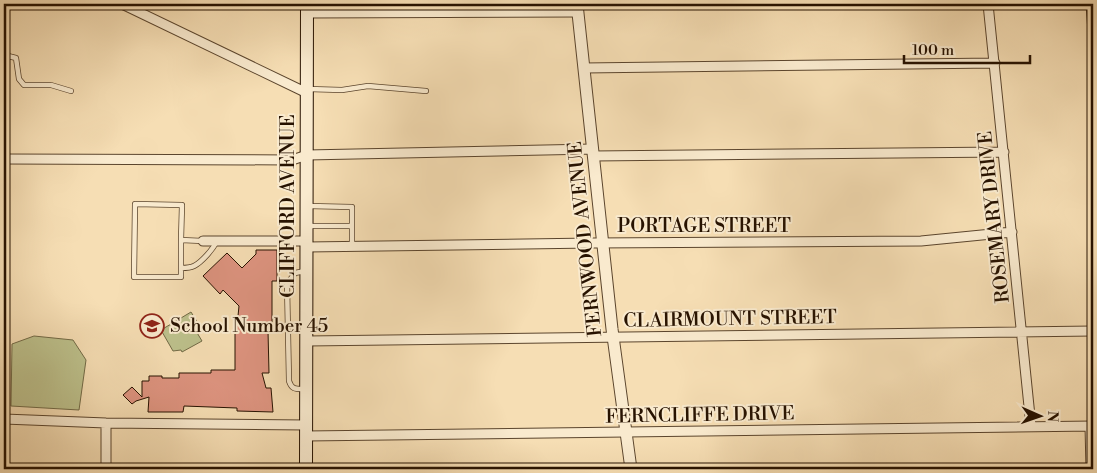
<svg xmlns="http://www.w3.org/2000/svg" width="1097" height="473" viewBox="0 0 1097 473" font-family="'Libre Bodoni',serif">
	<rect width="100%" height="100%" fill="#f6deb4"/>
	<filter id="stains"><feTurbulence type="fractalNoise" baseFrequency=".004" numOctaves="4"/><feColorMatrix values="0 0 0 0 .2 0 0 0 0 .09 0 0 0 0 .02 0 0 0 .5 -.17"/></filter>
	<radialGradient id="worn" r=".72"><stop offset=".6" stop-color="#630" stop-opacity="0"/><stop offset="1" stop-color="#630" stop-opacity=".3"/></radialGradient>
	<path fill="#bdc18c" stroke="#726a46" d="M191,312L201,328L196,331L202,341L182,352L181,350L173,351L161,330Z
		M34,336L73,340L86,360L79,410L11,406L12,344Z"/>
	<path fill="#de9480" stroke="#271200" d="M256,250H277V281H272V331H268L269,373H262L266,388H271L273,412L237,411V408L184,406L183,412H148L149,397L136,401L132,404L123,395L132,387L142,397V381H149V376H162V378H179V373H211V370H235V316H238L239,306L223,290L220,294L203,276L227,253L242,268L256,254Z"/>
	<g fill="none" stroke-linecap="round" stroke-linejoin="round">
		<g stroke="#5b452d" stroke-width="6">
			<path id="service" d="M4,55L16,58L19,79L24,85H51L71,91
				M308,89L342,90L368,86L426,91
				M308,206L352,207V246
				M308,226H352
				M181,240L182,205L135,204L134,277H181V268
				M203,241L181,240V268C186,268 190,268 194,266C202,262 213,249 217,241
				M305,271L295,273L287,284L289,381C292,390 296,389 305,389"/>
		</g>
		<g stroke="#5b452d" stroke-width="11">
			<path id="minor" d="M122,4L307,93
				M988,4L1031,426
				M1091,4L1093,31
				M307,13L578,12
				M584,68L995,63
				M593,156L1004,152
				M4,159L292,160L307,155L593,149
				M203,241H307
				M307,247L592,243L921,241L1012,232
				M307,341L1093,331
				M4,419L106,423L306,425
				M1090,426L1091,469
				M306,436L1093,426
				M106,469V423"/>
		</g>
		<g stroke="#5b452d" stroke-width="13">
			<path id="tertiary" d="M577,4L612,329L631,469"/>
		</g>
		<g stroke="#271200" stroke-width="14">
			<path id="secondary" d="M306,469L307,4"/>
		</g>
		<use href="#service" stroke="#f9eace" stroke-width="4.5"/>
		<use href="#minor" stroke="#f9eace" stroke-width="9"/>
		<use href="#tertiary" stroke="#f9eace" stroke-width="11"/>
		<use href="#secondary" stroke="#f9eace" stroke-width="12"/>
	</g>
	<defs>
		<g id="school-ring" transform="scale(1.25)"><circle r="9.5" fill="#f9eace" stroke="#8f2418" stroke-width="1.5"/><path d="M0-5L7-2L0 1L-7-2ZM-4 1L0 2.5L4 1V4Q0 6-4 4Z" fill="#8f2418"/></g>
	</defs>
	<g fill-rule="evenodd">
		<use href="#school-ring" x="152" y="326"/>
	</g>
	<g text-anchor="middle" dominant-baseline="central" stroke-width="4" stroke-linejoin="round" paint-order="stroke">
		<g font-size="19" fill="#271200" stroke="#f9eace">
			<text transform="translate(288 206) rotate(-90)">CLIFFORD AVENUE</text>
			<text transform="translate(994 217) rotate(-96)">ROSEMARY DRIVE</text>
			<text x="704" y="226">PORTAGE STREET</text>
			<text transform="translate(585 239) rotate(-96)">FERNWOOD AVENUE</text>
			<text transform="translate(730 319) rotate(-1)">CLAIRMOUNT STREET</text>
			<text transform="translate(700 415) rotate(-1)">FERNCLIFFE DRIVE</text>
		</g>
		<g font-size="19" fill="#271200" stroke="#f9eace" text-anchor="start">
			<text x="170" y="326">School Number 45</text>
		</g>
	</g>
	<rect width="1097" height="473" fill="none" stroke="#f6deb4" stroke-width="20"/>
	<rect x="5" y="5" width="1087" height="463" fill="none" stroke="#271200" stroke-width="2.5"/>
	<rect x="10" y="10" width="1077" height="453" fill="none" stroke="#271200"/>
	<g transform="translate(1040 416) rotate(92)" stroke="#f9eace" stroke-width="4" paint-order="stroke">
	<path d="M0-4L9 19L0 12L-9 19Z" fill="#271200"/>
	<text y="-8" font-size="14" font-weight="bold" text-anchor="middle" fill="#271200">N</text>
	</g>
	<path d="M904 55v8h126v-8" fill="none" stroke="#271200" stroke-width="2.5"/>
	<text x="912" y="55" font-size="15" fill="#271200" stroke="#f9eace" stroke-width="4" paint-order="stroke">100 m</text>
	<rect width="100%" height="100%" filter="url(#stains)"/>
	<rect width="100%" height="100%" fill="url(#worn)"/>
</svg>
